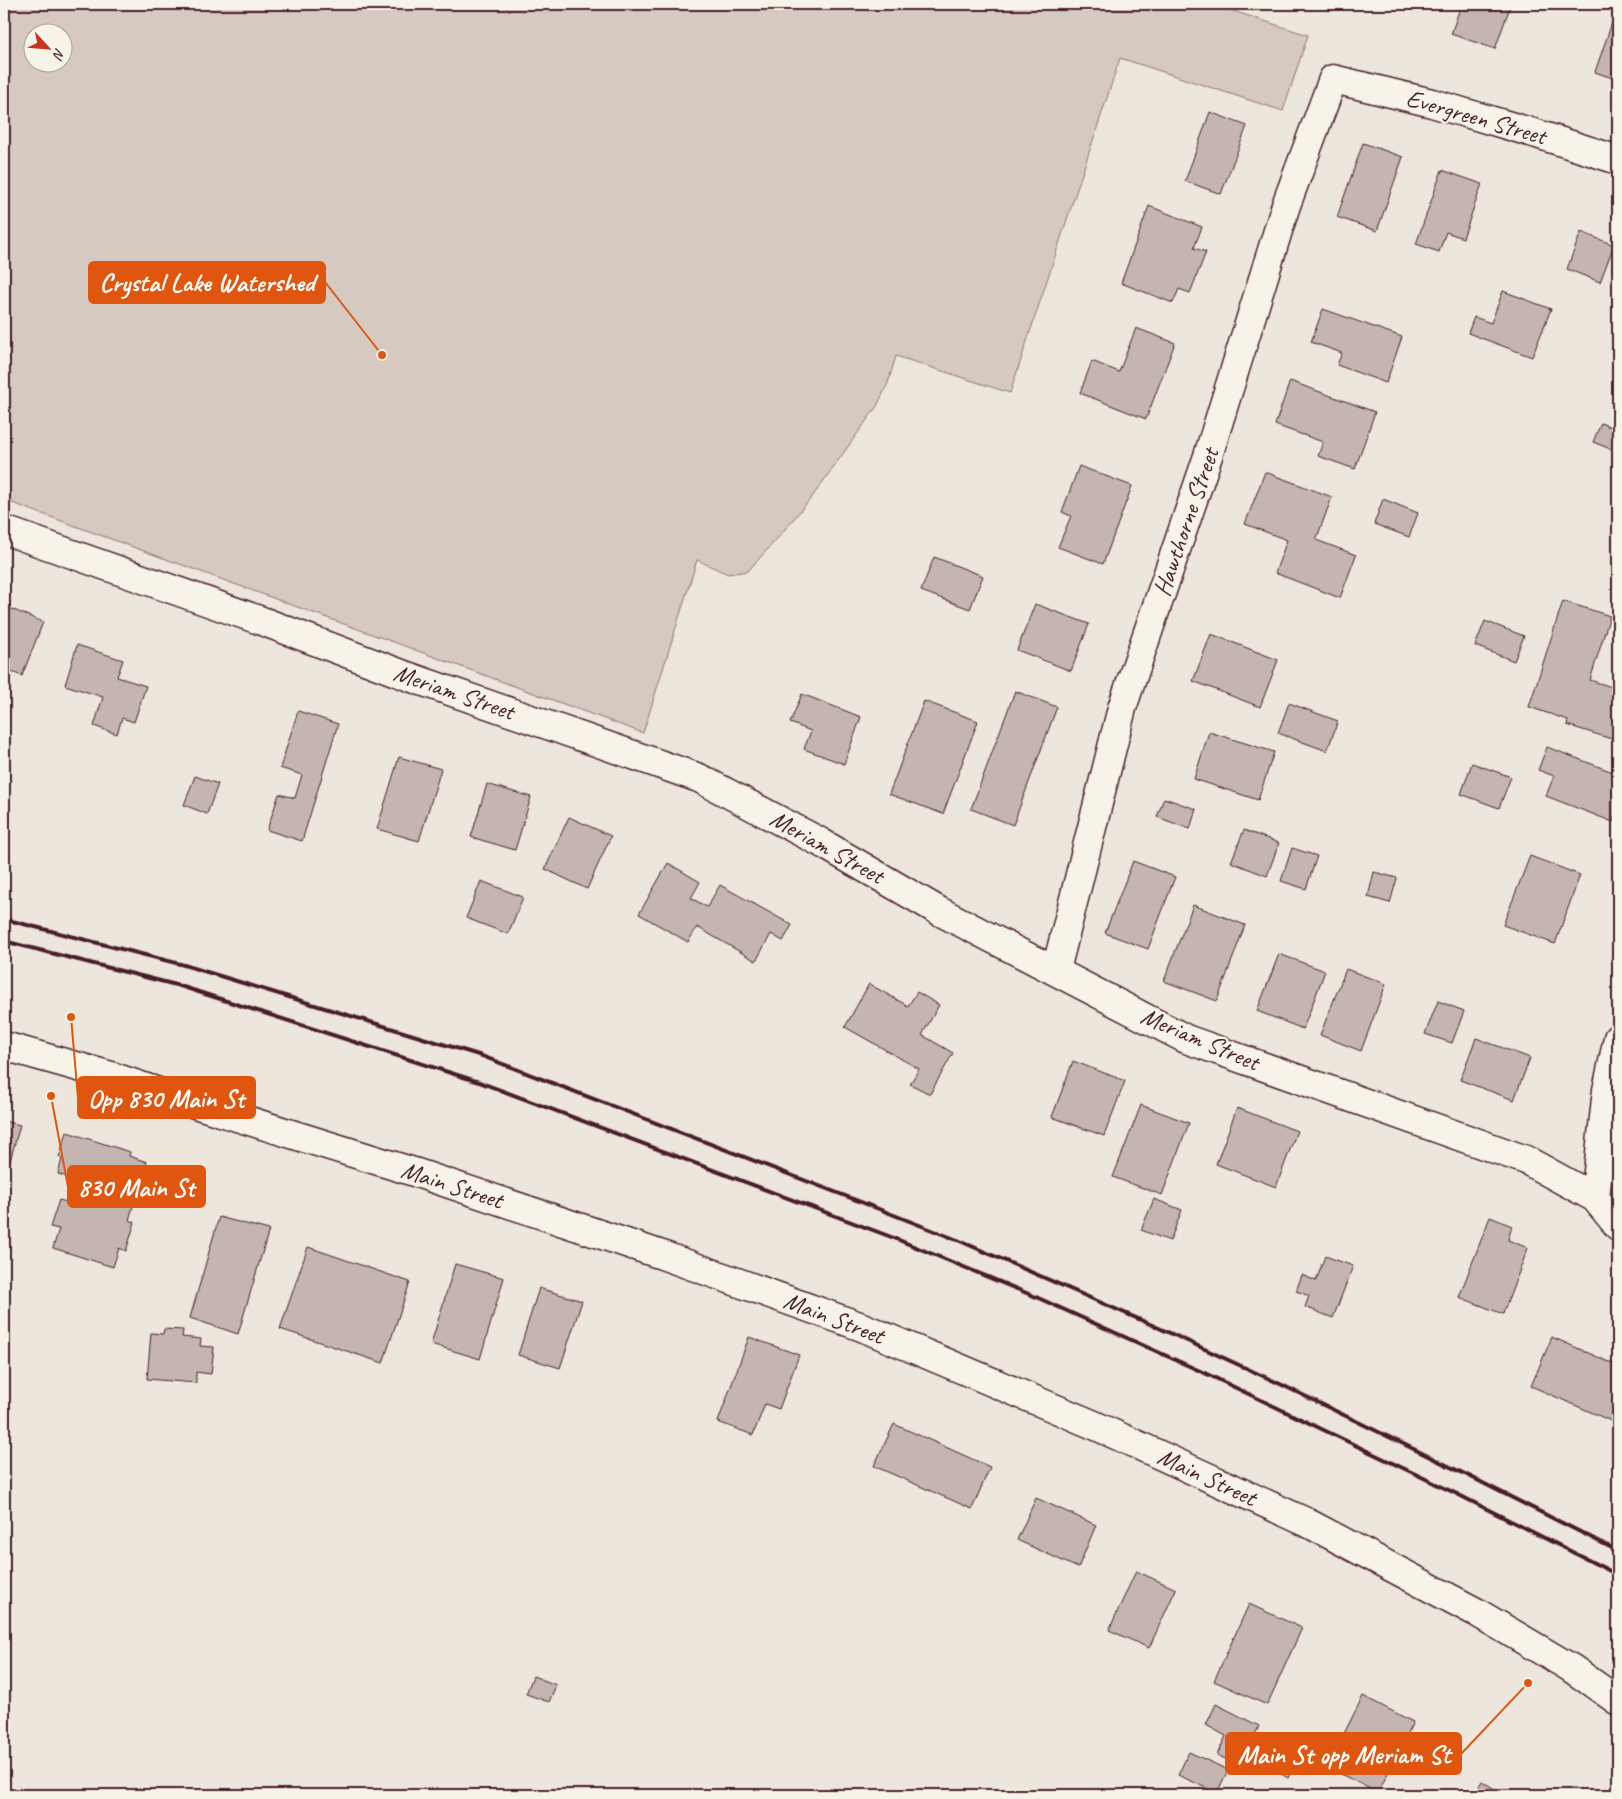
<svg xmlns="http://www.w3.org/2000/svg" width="1622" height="1799" viewBox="0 0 1622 1799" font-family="Caveat,sans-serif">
	<rect width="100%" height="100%" fill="#ece6dd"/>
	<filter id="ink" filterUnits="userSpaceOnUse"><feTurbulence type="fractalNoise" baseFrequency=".02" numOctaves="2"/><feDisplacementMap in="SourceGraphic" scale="10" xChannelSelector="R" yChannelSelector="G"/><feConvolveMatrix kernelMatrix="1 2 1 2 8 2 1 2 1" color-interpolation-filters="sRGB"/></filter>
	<g filter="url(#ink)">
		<path fill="#d5c9c2" stroke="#907476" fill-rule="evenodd" d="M12,4H1211L1308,35L1283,111L1120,58L1010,393L896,356L888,383L877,406L812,497L775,541L748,571L728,574L697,560L643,733L4,500V39ZM32,32H62V62H32Z"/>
		<path fill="#c4b5b0" stroke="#4a1f2b" d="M1448,4H1511L1495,49L1451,34L1460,8Z
			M1618,5V80L1595,72Z
			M1210,112L1247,126L1221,194L1185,181Z
			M1363,143L1403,157L1377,231L1337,217Z
			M1442,170L1482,184L1463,238L1446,232L1439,252L1416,244Z
			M1149,206L1202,227L1194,248L1206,252L1190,293L1179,289L1173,303L1121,283Z
			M1581,232L1614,245L1600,282L1567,269Z
			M1503,291L1551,309L1532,357L1468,333L1474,317L1491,323Z
			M1323,309L1402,337L1386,383L1337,365L1342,353L1311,342Z
			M1136,328L1175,343L1146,419L1080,393L1092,361L1119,372Z
			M1290,381L1375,412L1355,469L1318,456L1323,442L1275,425Z
			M1601,423L1618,430V452L1593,442Z
			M1079,466L1132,486L1103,564L1058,547L1071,516L1062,512Z
			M1265,472L1332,497L1316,540L1356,555L1340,598L1275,573L1287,540L1245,524Z
			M1383,499L1418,513L1409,537L1374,524Z
			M934,557L983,576L970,609L921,591Z
			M1563,601L1610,616L1590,680L1618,689V741L1567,725L1568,720L1529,707Z
			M1035,604L1089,624L1071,671L1017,650Z
			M4,606L43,622L22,676L4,669Z
			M1485,621L1524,636L1514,661L1475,646Z
			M1211,634L1278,660L1260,707L1193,681Z
			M77,645L123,660L117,677L146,686L134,722L122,718L117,734L94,726L103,697L65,685Z
			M1015,691L1057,707L1013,825L971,809Z
			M802,694L861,717L844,764L804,749L811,731L790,723Z
			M924,701L978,721L943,814L889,794Z
			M1289,703L1338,721L1327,751L1278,733Z
			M298,711L338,724L302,841L267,830L279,794L295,798L302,775L280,768Z
			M1209,732L1274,752L1258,800L1194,779Z
			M1547,747L1618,774V808L1613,822L1546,796L1554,776L1538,770Z
			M399,757L441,769L419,841L377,829Z
			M1472,763L1511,777L1499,808L1461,794Z
			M195,776L218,784L207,814L184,805Z
			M487,784L531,797L515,850L471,837Z
			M1164,798L1196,809L1190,829L1157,817Z
			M569,817L611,836L587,889L545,869Z
			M1244,830L1279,843L1267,876L1231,862Z
			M1292,848L1317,856L1306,889L1281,881Z
			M1530,856L1580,875L1555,944L1503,925Z
			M1133,861L1175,877L1148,949L1105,933Z
			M668,863L700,882L691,898L707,907L720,885L792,925L783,941L771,934L756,961L697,927L688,942L639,914Z
			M1374,872L1397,878L1390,903L1368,897Z
			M481,881L523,897L508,934L466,918Z
			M1193,905L1245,925L1217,1001L1164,981Z
			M1279,954L1325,971L1303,1029L1257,1011Z
			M1346,969L1386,984L1361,1051L1320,1035Z
			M869,984L908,1006L917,992L939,1005L922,1035L953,1053L930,1094L910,1084L919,1069L845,1027Z
			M1438,1001L1464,1011L1452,1043L1425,1034Z
			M1476,1038L1530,1058L1514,1100L1460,1080Z
			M1073,1061L1125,1081L1104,1136L1052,1117Z
			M1141,1105L1189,1123L1162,1195L1113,1177Z
			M1237,1108L1297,1131L1276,1187L1216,1164Z
			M4,1121L20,1125L10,1161L4,1160Z
			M67,1132L130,1152L129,1156L147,1162L144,1172L150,1173L140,1204L134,1203L129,1220L135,1222L126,1251L119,1248L113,1267L53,1248L59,1229L50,1227L59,1200L67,1202L74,1179L58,1174L62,1159L59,1157Z
			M1154,1199L1182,1210L1170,1241L1141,1230Z
			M219,1217L269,1230L238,1334L190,1318Z
			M1490,1217L1512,1226L1508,1240L1528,1248L1503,1314L1459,1297Z
			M308,1247L410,1282L383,1363L280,1329Z
			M1325,1256L1353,1266L1333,1318L1305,1307L1309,1296L1296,1291L1302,1275L1316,1281Z
			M455,1264L504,1278L480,1359L431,1344Z
			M539,1288L582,1301L560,1368L518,1355Z
			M164,1329L183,1330L182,1337L201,1339L200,1346L214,1347L211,1374L196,1372V1383L147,1379L151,1333L163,1334Z
			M749,1337L799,1355L779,1409L765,1404L753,1435L718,1422Z
			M1552,1337L1618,1366V1424L1531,1386Z
			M894,1424L990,1467L972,1509L874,1466Z
			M1036,1498L1096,1525L1078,1568L1017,1540Z
			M1136,1571L1176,1589L1149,1648L1109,1630Z
			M1249,1604L1302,1628L1267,1705L1214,1681Z
			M533,1676L556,1685L549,1702L526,1694Z
			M1363,1696L1413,1722L1378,1793L1327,1767Z
			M1216,1704L1259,1726L1240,1766L1217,1755L1226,1736L1206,1725Z
			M1268,1742L1298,1760L1288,1778L1258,1760Z
			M1189,1752L1228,1770L1217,1793L1178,1775Z
			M1482,1781L1504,1795H1473Z"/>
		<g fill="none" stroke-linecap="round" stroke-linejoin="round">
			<g stroke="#4a1f2b" stroke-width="31">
				<path id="minor" d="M4,530L262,621L407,676L699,778L820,842L939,911L1186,1039L1526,1160L1595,1198L1618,1226
					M1056,970L1122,708L1208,456L1286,205L1333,79L1432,103L1537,134L1618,160
					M1595,1198L1607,1090L1618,1038"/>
			</g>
			<g stroke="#4a1f2b" stroke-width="31">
				<path id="major" d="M4,1046L111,1076L185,1101L414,1172L662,1255L862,1327L1094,1425L1306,1522L1476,1612L1571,1668L1618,1701"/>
			</g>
			<use href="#minor" stroke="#f7f3e8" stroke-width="28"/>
			<use href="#major" stroke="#f7f3e8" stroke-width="28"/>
			<path stroke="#4a1f2b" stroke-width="4" d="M4,919L184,965L482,1056L861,1202L960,1241L1159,1328L1276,1382L1467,1475L1618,1551
				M4,941L180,986L479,1082L894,1238L1036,1297L1209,1375L1457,1494L1618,1575"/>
		</g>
	</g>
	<g text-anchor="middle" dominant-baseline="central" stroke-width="4.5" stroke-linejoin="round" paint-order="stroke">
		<g font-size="25" fill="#4a1f2b" stroke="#f7f3e8">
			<text transform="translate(1476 117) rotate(16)">Evergreen Street</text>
			<text transform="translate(1186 522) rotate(-71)">Hawthorne Street</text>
			<text transform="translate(454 692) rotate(19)">Meriam Street</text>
			<text transform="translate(827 847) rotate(29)">Meriam Street</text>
			<text transform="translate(1200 1039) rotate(23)">Meriam Street</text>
			<text transform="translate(452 1185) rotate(18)">Main Street</text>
			<text transform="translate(834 1318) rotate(21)">Main Street</text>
			<text transform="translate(1207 1477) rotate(25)">Main Street</text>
		</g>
	</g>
	<path fill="none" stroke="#e0560e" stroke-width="2" d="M382 355L325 282M71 1017L78 1098M51 1096L68 1187M1528 1683L1461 1754"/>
	<g fill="#e0560e" stroke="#f7f3e8" stroke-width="2">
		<circle cx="382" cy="355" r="5"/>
		<circle cx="71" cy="1017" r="5"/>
		<circle cx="51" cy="1096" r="5"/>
		<circle cx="1528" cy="1683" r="5"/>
	</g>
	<g fill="#e0560e" stroke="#e0560e" stroke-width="2">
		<rect x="89" y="262" width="236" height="41" rx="5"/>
		<rect x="78" y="1077" width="177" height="41" rx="5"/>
		<rect x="68" y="1166" width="137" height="41" rx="5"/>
		<rect x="1226" y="1733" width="235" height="41" rx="5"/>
	</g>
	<g font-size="26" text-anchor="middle" font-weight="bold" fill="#fff">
		<text x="207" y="291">Crystal Lake Watershed</text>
		<text x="166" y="1107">Opp 830 Main St</text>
		<text x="136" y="1196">830 Main St</text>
		<text x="1344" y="1763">Main St opp Meriam St</text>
	</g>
	<rect width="1622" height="1799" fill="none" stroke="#f7f3e8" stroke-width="20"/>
	<rect x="10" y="10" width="1602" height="1779" fill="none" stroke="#4a1f2b" stroke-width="2" filter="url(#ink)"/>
	<g transform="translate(48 48) rotate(116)"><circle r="24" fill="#f7f3e8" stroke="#b29e9c"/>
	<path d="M0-4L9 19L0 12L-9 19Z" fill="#c8321e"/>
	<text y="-8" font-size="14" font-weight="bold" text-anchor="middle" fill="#4a1f2b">N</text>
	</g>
</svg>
